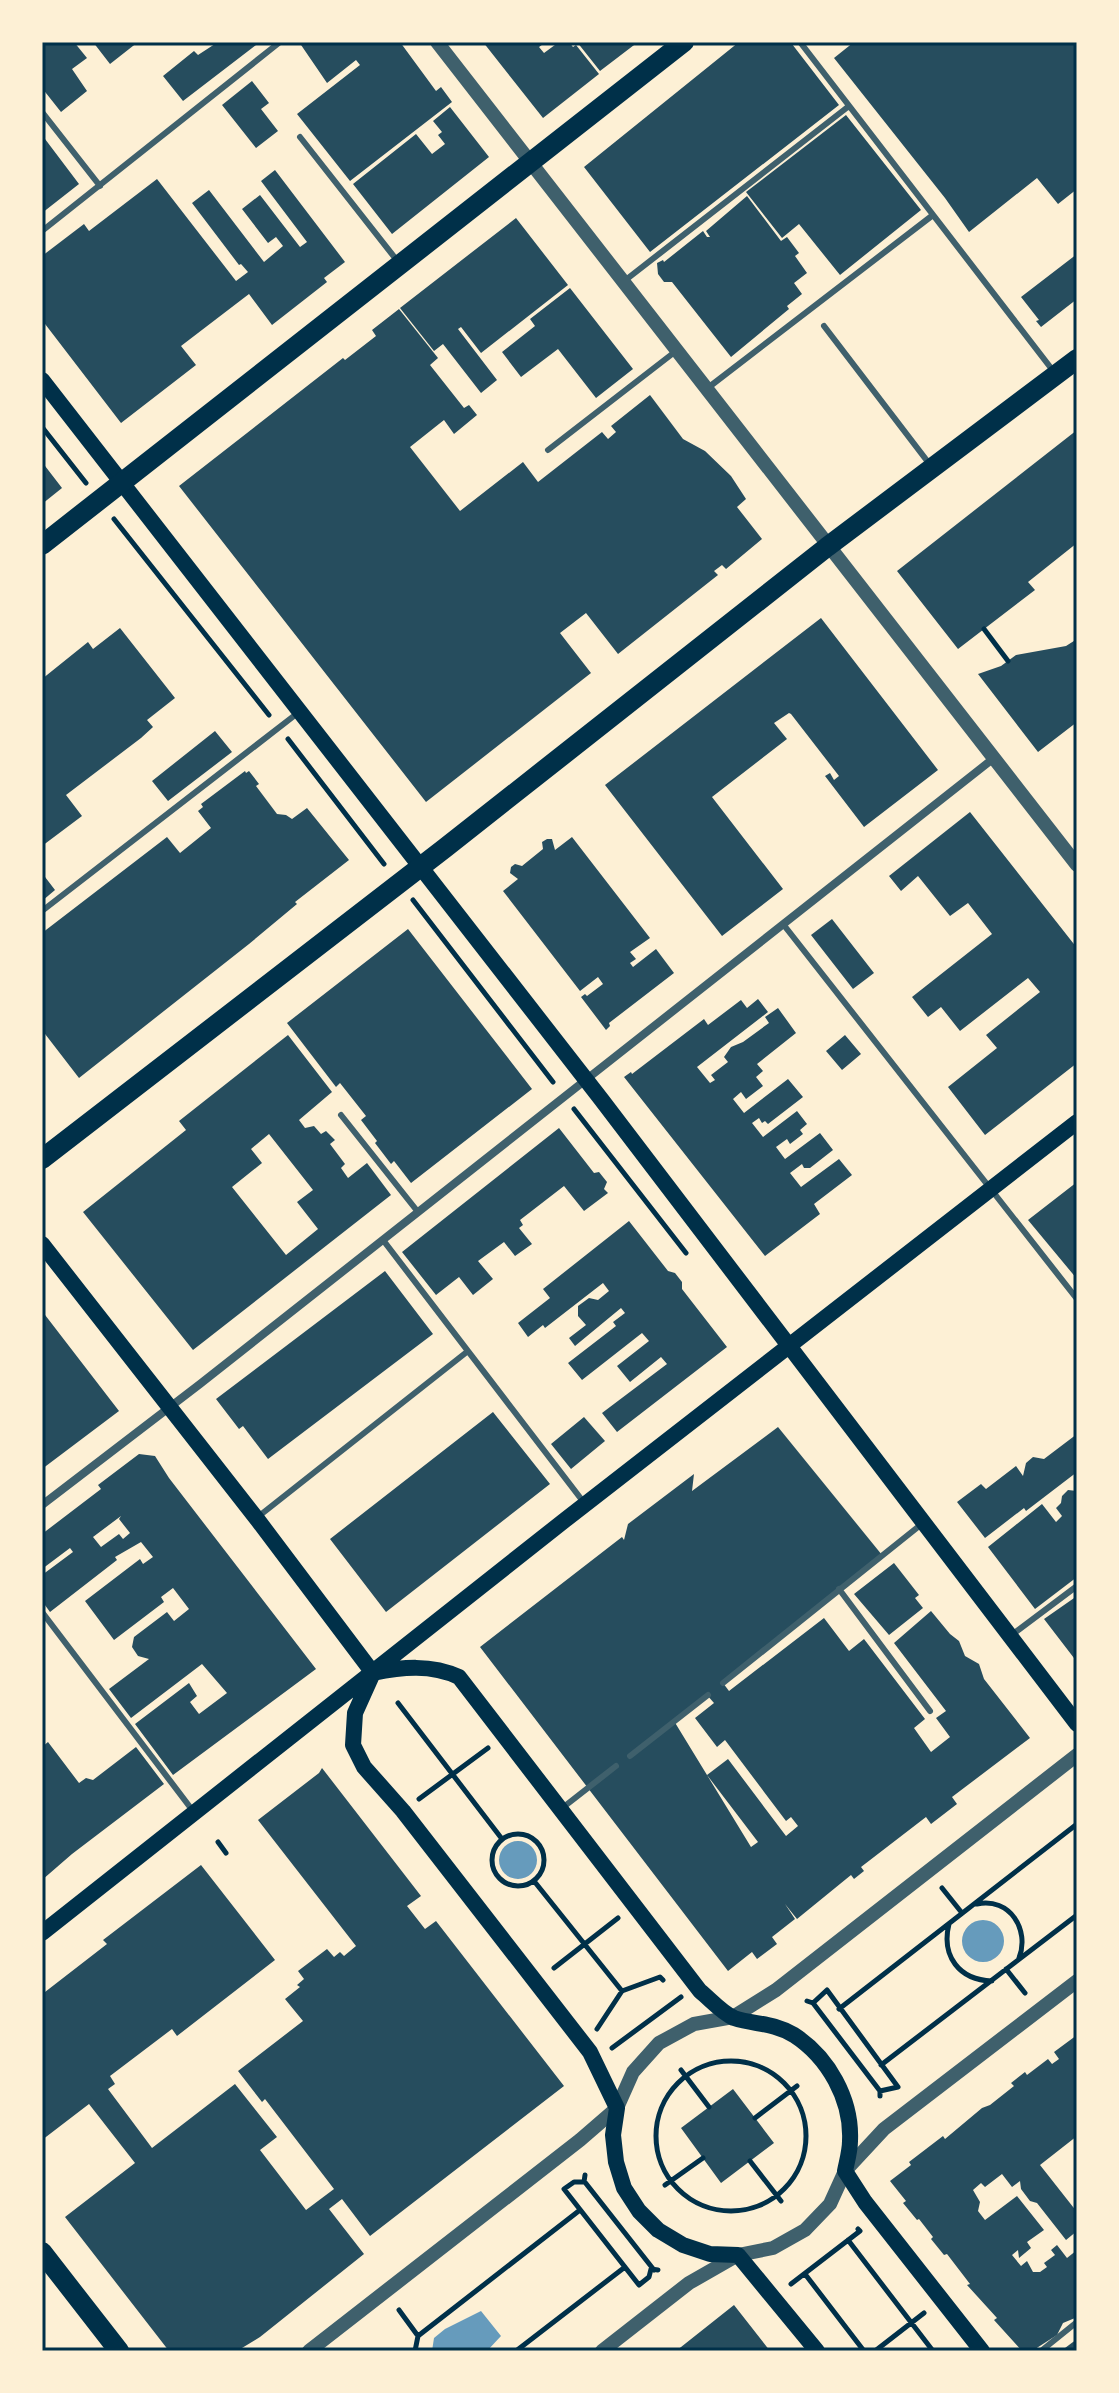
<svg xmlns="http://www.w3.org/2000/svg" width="1119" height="2393" viewBox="0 0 1119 2393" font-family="'Noto Sans',sans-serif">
	<rect width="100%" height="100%" fill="#fdf0d5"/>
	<path fill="#669bbc" d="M499 1860a19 19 0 1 1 38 0a19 19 0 1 1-38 0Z
		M962 1941a21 21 0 1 1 42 0a21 21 0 1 1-42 0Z
		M481,2311L501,2336L487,2351H432L434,2338L445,2329Z"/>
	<path fill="#264d5e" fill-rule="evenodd" d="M42,42H74L87,58L72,69L87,91L61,112L42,88Z
		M93,42H138L110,64Z
		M218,42H260L183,101L163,76L194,51L198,55Z
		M299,42H400L436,91L441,87L452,102L350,181L297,114L360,65L356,60L327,83Z
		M483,42H546L539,47L544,53L559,42H569L573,47L576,45L599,74L543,118Z
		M577,42H638L600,71Z
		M739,42H794L792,44L839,105L650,252L584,167Z
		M854,42H1077V189L1058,204L1037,178L969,232L945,198L834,58Z
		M252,81L269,103L261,109L278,131L256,148L222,105Z
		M450,107L489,157L392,234L353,184L416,134L432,154L445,144L438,135L442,132L433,121Z
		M846,115L921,210L840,275L799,224L782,238L746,192Z
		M42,135L79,184L42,213Z
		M275,170L345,262L324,278L327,282L272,325L249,294L181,346L196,365L121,423L42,320V256L84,224L89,231L157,179L236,281L248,272L241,264L239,265L192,203L209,190L264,262L283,246L276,237L268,243L242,209L260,195L300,247L307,242L261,181Z
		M747,196L781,241L787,237L799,253L795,256L807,273L794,283L802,294L787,306L789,309L731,357L672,282H664L658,274L657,263L663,260L664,262L703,231L707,237H710L706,231Z
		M516,218L568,285L481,353L461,327L458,329L497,380L481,393L443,344L434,351L400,308Z
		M1077,254V299L1041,327L1036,321L1039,320L1021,297Z
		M570,288L633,369L596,398L558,349L521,377L502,352L535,326L530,319Z
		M399,309L438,358L430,365L464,408L469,405L477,415L454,434L444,420L410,447L460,511L523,462L538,482L602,432L608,439L616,432L611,426L650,395L683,439L705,451L731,476L746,499L737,507L762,539L726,569L722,565L714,571L718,575L618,654L586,613L560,633L591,673L426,802L179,486L343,358L345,360L376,336L372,330Z
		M1077,430V543L1028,582L1035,590L958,649L897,571Z
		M42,462L62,488L42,504Z
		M821,618L938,770L864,827L825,776L830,773L834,780L839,776L791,714L789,713L774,723L787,739L712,797L783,889L722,936L605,785Z
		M120,628L175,698L147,720L153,727L141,738L66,795L82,816L42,846V679L88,642L93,649Z
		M1077,639V722L1038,752L978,674L1001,666L1016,655L1066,646Z
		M215,731L232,752L168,801L152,781Z
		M245,771L246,773L249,771L259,784L256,786L277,814L286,815L292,819L307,808L349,860L295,902L297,904L249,944L79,1078L42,1030V933L167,837L180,853L211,828L198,811L203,807L201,804Z
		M970,812L1077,948V1063L985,1135L948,1087L997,1048L986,1035L1040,992L1028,978L960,1031L941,1007L928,1017L912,997L992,934L968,903L950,916L918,876L901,891L889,876Z
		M572,837L650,938L630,952L636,959L630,963L633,967L656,949L674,973L609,1023L610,1026L606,1030L581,997L585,994L587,996L603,984L598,977L580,991L503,891L518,879L510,873L511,867L515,864L522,866L543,849L542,842L547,839H552L555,850Z
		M42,873L55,890L42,901Z
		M832,919L874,973L853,989L811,935Z
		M408,929L532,1089L411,1183L394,1161L391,1164L375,1143L377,1141L361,1120L366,1116L340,1083L336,1087L287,1023Z
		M758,999L768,1012L697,1067L710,1083L715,1080L711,1075L728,1062L724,1057L731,1047L743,1042L769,1023L765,1017L778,1008L796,1033L757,1064L763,1071L756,1077L763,1086L746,1099L741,1092L733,1099L744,1113L788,1079L803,1097L768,1124L765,1121L762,1123L759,1118L752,1123L763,1137L797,1111L807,1124L800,1130L803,1134L790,1144L787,1139L776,1147L785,1159L820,1133L833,1150L810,1168H804L802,1164L790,1173L801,1187L839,1159L852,1175L814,1204L820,1214L765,1256L624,1077L631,1072L632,1074L704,1019L708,1025L741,1000L747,1008Z
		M288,1035L332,1092L299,1120L305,1128L314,1126L321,1134L326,1131L335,1140L330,1144L345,1164L341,1168L348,1178L367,1163L391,1195L193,1350L83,1212L186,1130L179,1121ZM269,1134L313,1190L297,1202L318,1229L286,1255L232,1187L262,1163L251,1149Z
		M845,1035L861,1054L842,1070L826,1051Z
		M559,1128L594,1173L599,1172L607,1182L604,1189L608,1193L584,1211L564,1186L520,1220L523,1225L519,1228L532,1244L515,1256L504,1242L478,1261L493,1279L473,1295L459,1277L436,1295L402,1252Z
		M1077,1182V1279L1028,1220Z
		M629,1221L668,1271L675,1273L682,1282V1289L727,1347L617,1432L602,1413L667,1364L661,1357L630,1382L617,1366L649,1341L642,1333L582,1380L568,1363L616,1326L613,1322L625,1313L621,1308L575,1346L569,1338L586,1325L578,1316V1306L589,1298L598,1300L609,1291L603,1283L545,1328L543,1325L528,1337L518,1323L550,1298L543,1289Z
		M385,1271L433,1334L268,1459L243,1426L239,1429L216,1399Z
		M42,1311L119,1411L42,1469Z
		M493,1412L550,1484L386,1612L330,1539Z
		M584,1417L605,1441L571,1469L551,1444Z
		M778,1427L882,1555L723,1683L729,1691L824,1618L849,1651L864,1639L925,1719L914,1728L931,1752L950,1737L936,1718L946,1711L894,1643L931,1611L950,1634L959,1641L965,1656L979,1664L984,1679L1030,1738L952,1797L957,1804L931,1824L926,1817L861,1867L864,1871L854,1879L851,1875L797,1919L785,1904L795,1919L772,1937L777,1944L757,1959L752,1952L728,1971L480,1647L622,1537L624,1540L628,1524L694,1474L692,1491ZM707,1695L714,1703L695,1718L717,1747L725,1740L786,1821L791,1817L798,1826L786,1836L728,1759L707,1775L758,1842L751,1847L674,1721Z
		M1077,1434V1472L1026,1511L1024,1508L985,1538L957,1502L981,1484L986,1489L1016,1466L1023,1476L1026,1463L1033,1457L1044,1459Z
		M139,1454L155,1456L169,1478L316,1669L173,1775L135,1724L189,1683L197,1696L190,1702L199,1714L227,1693L202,1664L131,1718L109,1689L149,1659L138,1656L132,1647L134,1637L167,1612L174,1621L189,1609L173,1588L161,1597L164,1602L114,1640L85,1601L140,1559L143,1564L153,1557L141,1542L115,1557L117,1560L50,1612L42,1601V1575L73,1552L70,1548L42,1569V1534L101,1489L98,1485ZM121,1516L119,1519L130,1533L123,1539L119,1534L101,1547L93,1537Z
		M1068,1490L1077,1491V1577L1035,1609L988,1547L1042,1504L1056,1522L1062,1516L1056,1508L1061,1503L1062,1496Z
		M894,1563L919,1595L915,1598L923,1608L889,1635L854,1594Z
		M1077,1596V1662L1044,1619Z
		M48,1742L79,1783L86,1778L93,1780L136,1747L164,1784L72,1854L42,1880V1747Z
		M322,1768L421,1896L407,1906L425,1929L436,1921L564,2086L370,2236L342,2199L329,2209L364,2254L260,2337L237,2351H169L65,2217L135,2163L89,2104L42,2140V1988L45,1992L107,1944L103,1940L201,1865L275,1960L177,2036L172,2029L110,2076L115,2084L108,2089L152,2148L235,2084L277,2137L260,2150L306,2210L334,2189L265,2099L262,2102L238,2071L303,2021L285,1999L300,1987L297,1985L304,1979L298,1971L327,1949L334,1957L340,1952L344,1956L356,1946L258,1820L319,1773Z
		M1077,2035V2136L1040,2165L1077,2212V2231L1066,2240L1037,2203L1030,2201L1021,2189L1020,2181L1012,2187L1002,2174L985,2187L981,2183L973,2190L980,2202L978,2211L985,2220L1017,2196L1044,2230L1027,2242L1031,2248L1019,2258L1018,2250L1012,2255L1021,2266L1027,2261L1033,2272H1040L1047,2267L1044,2263L1055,2255L1051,2250L1057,2245L1067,2258L1077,2250V2312L1075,2318L1063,2323L1057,2335L1032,2351H1022L994,2320L997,2318L967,2285L970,2284L947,2254L944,2255L931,2239L933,2237L919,2219L917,2220L903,2203L906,2201L890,2181L911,2165L909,2162L943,2136L945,2139L982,2108L990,2105L1014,2086L1011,2083L1025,2072L1027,2075L1048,2059L1052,2064L1059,2059L1054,2052Z
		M733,2089L774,2143L721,2183L681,2128Z
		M734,2305L770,2351H676Z
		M1077,2339V2351H1061Z"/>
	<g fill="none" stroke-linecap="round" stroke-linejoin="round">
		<path stroke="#003049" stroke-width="5" d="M42,427L86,483
			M114,519L269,715
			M984,629L1008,661
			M288,739L384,864
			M413,900L553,1082
			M574,1109L686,1253
			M398,1703L502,1839
			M419,1799L488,1748
			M492 1860a26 26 0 1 1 52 0a26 26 0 1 1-52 0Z
			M218,1842L226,1853
			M534,1881L622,1991
			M942,1888L962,1913
			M977,1904C1010,1897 1030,1930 1019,1958
			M949,1924C941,1956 959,1980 992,1981
			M554,1968L618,1918
			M1006,1969L1025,1993
			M807,2001L813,2003L880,2091V2096
			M813,2003L827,1990L898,2087L880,2091
			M839,2009L1077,1824
			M597,2029L622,1991L660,1977L663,1980
			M612,2048L681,1997
			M656 2136a75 75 0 1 1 150 0a75 75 0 1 1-150 0Z
			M881,2065L1077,1915
			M681,2070L709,2107
			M755,2118L797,2086
			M750,2161L781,2201
			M585,2175L584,2182H574L564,2189L639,2285L649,2277L651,2269L658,2270
			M584,2181L654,2270
			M665,2185L703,2158
			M848,2240L933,2351
			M805,2274L864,2351
			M791,2284L860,2231L858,2229
			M399,2310L418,2336
			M415,2351L418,2336L580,2210
			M516,2351L625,2267
			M875,2351L924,2313"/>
		<path stroke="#3f606c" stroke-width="6" d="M800,42L1054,372
			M42,112L100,186
			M300,137L399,263
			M42,231L280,42
			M623,282L849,106
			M824,326L931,466
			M709,387L933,215
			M548,450L676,351
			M42,911L299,712
			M783,924L1077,1299
			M341,1115L418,1212
			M383,1240L585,1504
			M259,1516L468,1351
			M839,1589L930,1711
			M42,1612L193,1811
			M1013,1634L1077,1586
			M723,1683L923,1523
			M630,1756L708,1695
			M561,1809L616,1766
			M1041,2351L1077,2322"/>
		<path stroke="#3f606c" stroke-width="8" d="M42,1505L200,1384L994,758"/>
		<path stroke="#3f606c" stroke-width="14" d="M437,42L1077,865
			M309,2351L580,2140L617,2108L633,2072L659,2043L694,2024L733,2017L776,1990L1077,1755
			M602,2351L689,2283L738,2255L773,2248L805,2230L830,2204L845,2171L884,2129L1077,1981"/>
		<path stroke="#003049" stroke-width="16" d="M42,380L601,1099L1077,1724
			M42,1244L257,1519L373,1673
			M42,1933L565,1520L1077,1122
			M817,2351L738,2255L710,2254L683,2245L658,2230L639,2211L624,2188L616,2162L613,2135L617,2108L590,2052L403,1811L364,1767L353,1745L355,1713L373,1673C402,1667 431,1664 459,1677L700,1991C710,1999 722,2013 734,2018C755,2025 772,2022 794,2035C828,2057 852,2099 850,2141C850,2151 847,2161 845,2171L865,2202L982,2351"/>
		<path stroke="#003049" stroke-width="20" d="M42,545L684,42
			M42,1159L445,848L827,547L1077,359
			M42,2252L119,2351"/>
	</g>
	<rect width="1119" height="2393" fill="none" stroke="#fdf0d5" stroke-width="88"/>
	<rect x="44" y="44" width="1031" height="2305" fill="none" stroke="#003049" stroke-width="3"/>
</svg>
